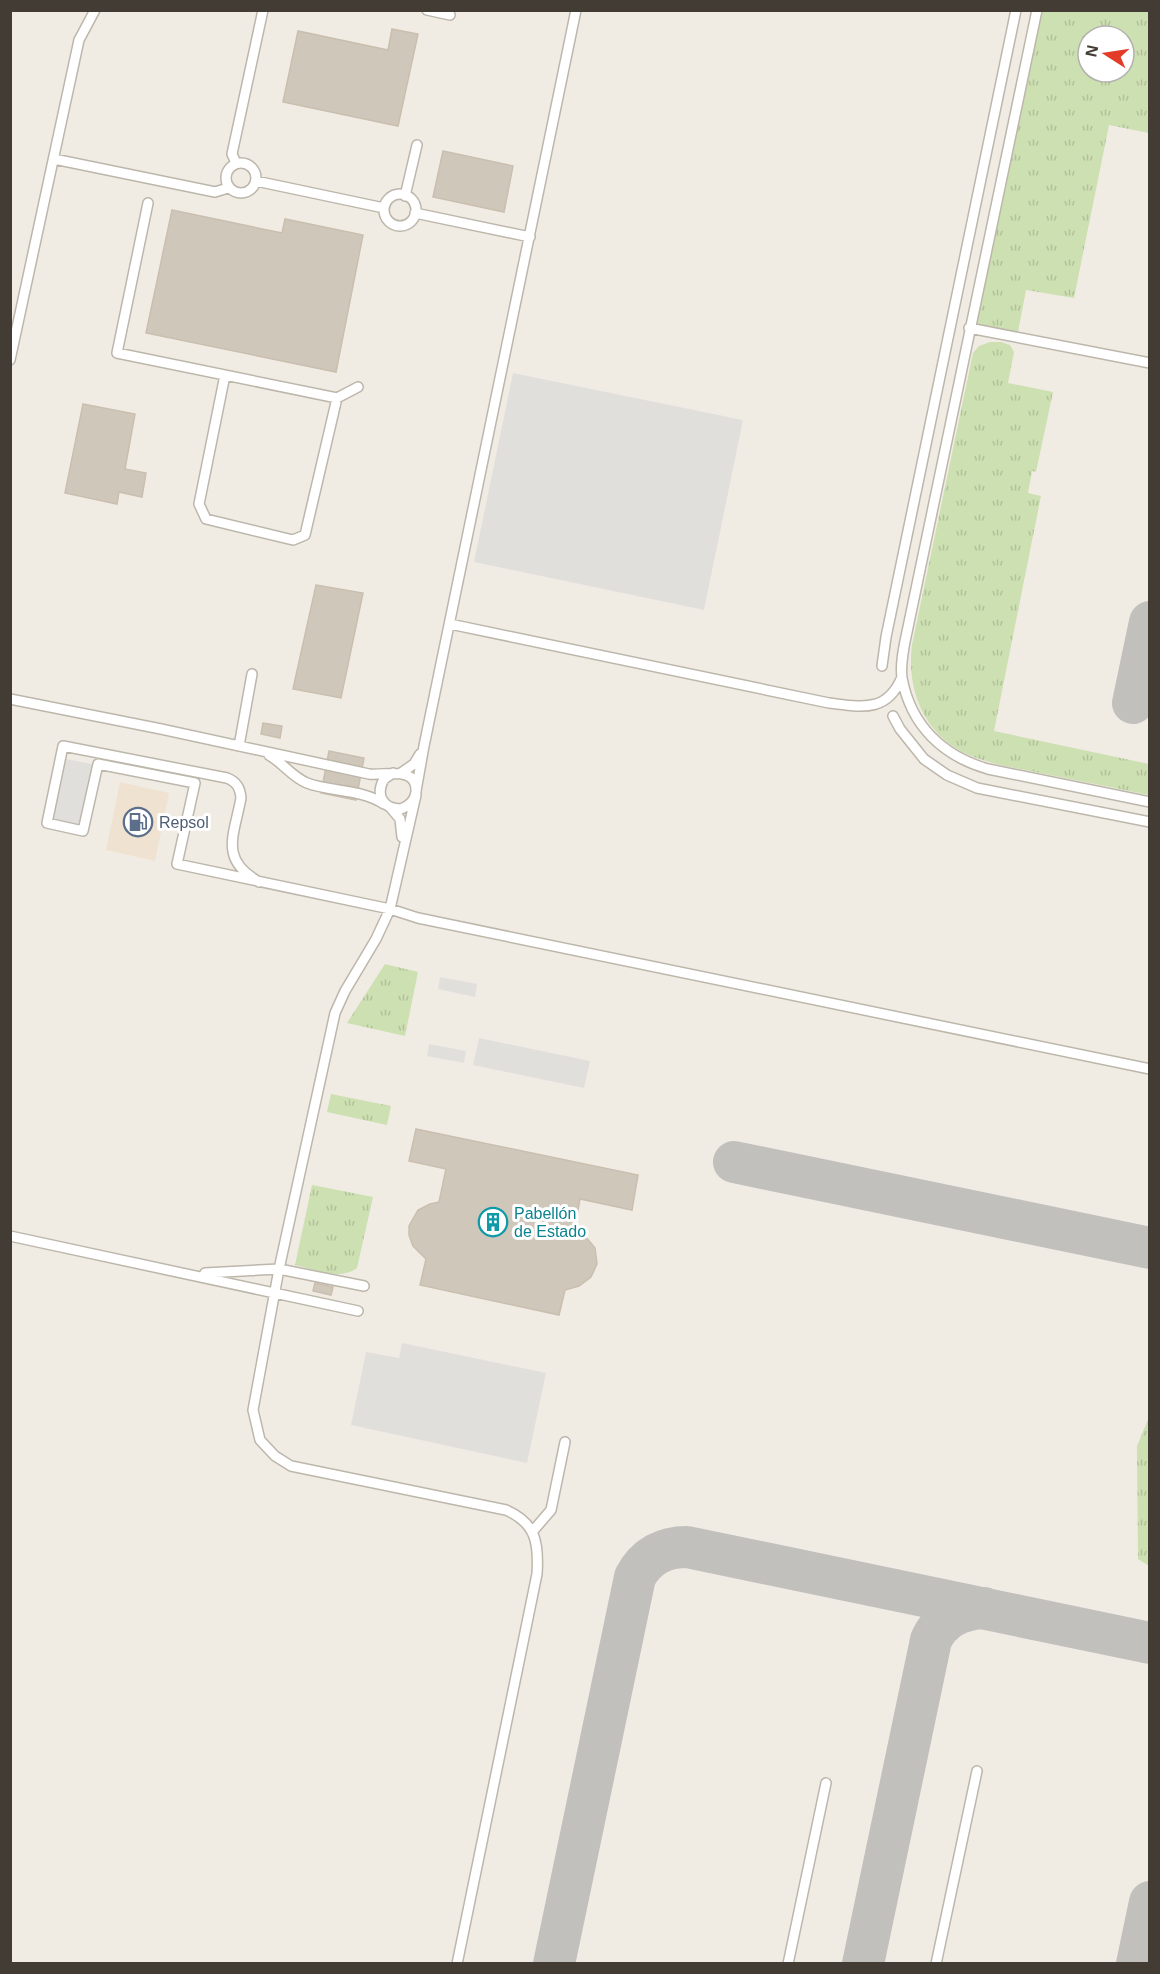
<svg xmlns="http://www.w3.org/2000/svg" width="1160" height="1974" viewBox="0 0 1160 1974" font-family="Helvetica,sans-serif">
	<defs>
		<pattern id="grass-tufts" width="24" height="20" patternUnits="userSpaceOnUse" patternTransform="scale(1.5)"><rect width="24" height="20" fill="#cde0b1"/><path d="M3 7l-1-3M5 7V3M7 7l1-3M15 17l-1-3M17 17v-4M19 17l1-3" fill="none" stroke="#b1c199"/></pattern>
	</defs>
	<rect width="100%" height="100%" fill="#f0ece4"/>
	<path fill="#f0e2d1" d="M120,782L169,793L155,861L106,850Z"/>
	<path fill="url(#grass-tufts)" fill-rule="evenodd" d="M1037,11H1149V133L1109,125L1074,298L1026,290L1017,337L969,328ZM1088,36H1124V72H1088Z
		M990,342H1001L1010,345L1014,352L1008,383L1053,392L1036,472L1032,471L1028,493L1041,496L994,731L1149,764V795C1115,788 1080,781 1045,774C1020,769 993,765 969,755C925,736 906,691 912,645L973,353L979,346Z
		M385,964L418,972L405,1036L347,1023Z
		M331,1094L391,1106L387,1125L327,1112Z
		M312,1185L373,1197L357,1268C340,1281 314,1269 295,1265Z
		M1149,1417L1150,1566H1149L1138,1559L1137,1446Z"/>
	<path fill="#e1dfdc" d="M513,373L743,420L704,610L474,562Z
		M61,758L97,765L83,831L47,823Z
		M440,977L477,984L475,997L438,989Z
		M479,1038L590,1061L584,1088L473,1065Z
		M429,1044L466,1051L464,1063L427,1056Z
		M402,1343L546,1373L527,1463L351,1425L366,1352L399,1358Z"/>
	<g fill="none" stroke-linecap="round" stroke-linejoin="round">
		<path stroke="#c2c0bc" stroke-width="42" d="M1133,703L1150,622
			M734,1162L1150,1248
			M554,1964L635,1577C646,1556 664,1547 687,1547L1150,1643
			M863,1964L931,1640C941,1618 961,1609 984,1608
			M1137,1964L1150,1902"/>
	</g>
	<path fill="#d0c7bb" stroke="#cabeaf" stroke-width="1.5" d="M392,29L418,34L398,126L283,102L298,31L388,50Z
		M443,151L513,166L504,212L433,197Z
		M172,210L282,233L285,219L363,235L336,372L146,333Z
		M83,404L135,414L125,469L146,473L142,497L119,492L117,504L65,493Z
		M316,585L363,593L341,698L293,689Z
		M263,723L282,726L280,738L261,734Z
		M329,751L364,758L356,800L321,793Z
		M416,1129L638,1175L632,1210L580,1199L574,1231L584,1235L595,1248L597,1264L591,1277L579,1286L565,1290L559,1315L420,1285L426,1259L413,1246L409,1235V1226L418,1210L430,1204L439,1202L446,1169L409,1161Z
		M315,1283L333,1287L331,1295L313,1291Z"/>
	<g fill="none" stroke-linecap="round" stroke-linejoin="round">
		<g stroke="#bdb6ab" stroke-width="12">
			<path id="lane" d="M427,10L450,15
				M1037,10L907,632C904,646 900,663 902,678C911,726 943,756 988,769L1150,802
				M54,159L215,192L228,188
				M226 178a15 15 0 1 1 30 0a15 15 0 1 1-30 0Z
				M236,163L232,154L263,10
				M256,181L384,208
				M384 210a16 16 0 1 1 32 0a16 16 0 1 1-32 0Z
				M405,196L417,145
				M148,203L117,353L337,398L358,387
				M415,213L530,237
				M969,328L1150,363
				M10,360L79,40L95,10
				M225,375L199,504L206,519L293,540L305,535L337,398
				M450,624L829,703C862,707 887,713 902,677
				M882,666L886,637L1016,10
				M10,699L161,729L369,774C384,776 418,765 416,792C415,801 409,806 401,809C383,809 375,795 384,779L393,773
				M893,716L900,729L924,759L947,775L977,788L1150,822
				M239,746L252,674
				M269,755C283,763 292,777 307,783C331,792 362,789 384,804
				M401,773L414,764L420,754
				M416,791L424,746L576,10
				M416,795L390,909L376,939L345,991L335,1013L279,1269L253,1410L260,1440L275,1456L291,1466L506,1510C536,1523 539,1543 537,1574L457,1964
				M390,807L400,819L402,837
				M259,882C219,859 234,836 241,798C240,788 237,782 227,778L63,746L47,823L83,831L98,764L195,783L177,864L390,909L418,918L1150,1069
				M10,1236L358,1311
				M205,1273L279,1269L364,1286
				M532,1532L551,1510L565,1442
				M788,1964L826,1783
				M936,1964L977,1771"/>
		</g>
		<use href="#lane" stroke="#fff" stroke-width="9"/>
	</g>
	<defs>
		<g id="fuel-ring" transform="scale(1.5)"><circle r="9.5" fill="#fff" stroke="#5c6f8a" stroke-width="1.5"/><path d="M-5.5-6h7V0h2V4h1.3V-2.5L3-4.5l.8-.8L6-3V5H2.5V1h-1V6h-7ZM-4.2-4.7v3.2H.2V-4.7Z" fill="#5c6f8a"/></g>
		<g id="building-ring" transform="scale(1.5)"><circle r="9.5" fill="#fff" stroke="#0f9aa8" stroke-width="1.5"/><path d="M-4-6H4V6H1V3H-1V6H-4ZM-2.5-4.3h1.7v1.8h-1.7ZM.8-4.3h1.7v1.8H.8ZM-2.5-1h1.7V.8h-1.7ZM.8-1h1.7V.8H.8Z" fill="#0f9aa8"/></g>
	</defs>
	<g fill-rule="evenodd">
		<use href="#fuel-ring" x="138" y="822"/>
		<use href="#building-ring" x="493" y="1222"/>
	</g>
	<g text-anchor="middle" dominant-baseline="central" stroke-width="6" stroke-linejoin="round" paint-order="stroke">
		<g font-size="16" fill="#4e5e75" stroke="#fff" text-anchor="start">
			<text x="159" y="822">Repsol</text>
		</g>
		<g font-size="16" fill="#0d838f" stroke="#fff" text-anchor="start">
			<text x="514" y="1213">Pabellón<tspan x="514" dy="18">de Estado</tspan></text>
		</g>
	</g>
	<rect width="1160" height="1974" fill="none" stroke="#423c35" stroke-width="24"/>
	<g transform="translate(1106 54) rotate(282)"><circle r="28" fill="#ffffff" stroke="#b3b1ae" stroke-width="1.5"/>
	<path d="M0-4.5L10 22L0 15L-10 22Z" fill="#e23c29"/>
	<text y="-9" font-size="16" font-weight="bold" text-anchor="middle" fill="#423c35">N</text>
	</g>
</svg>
